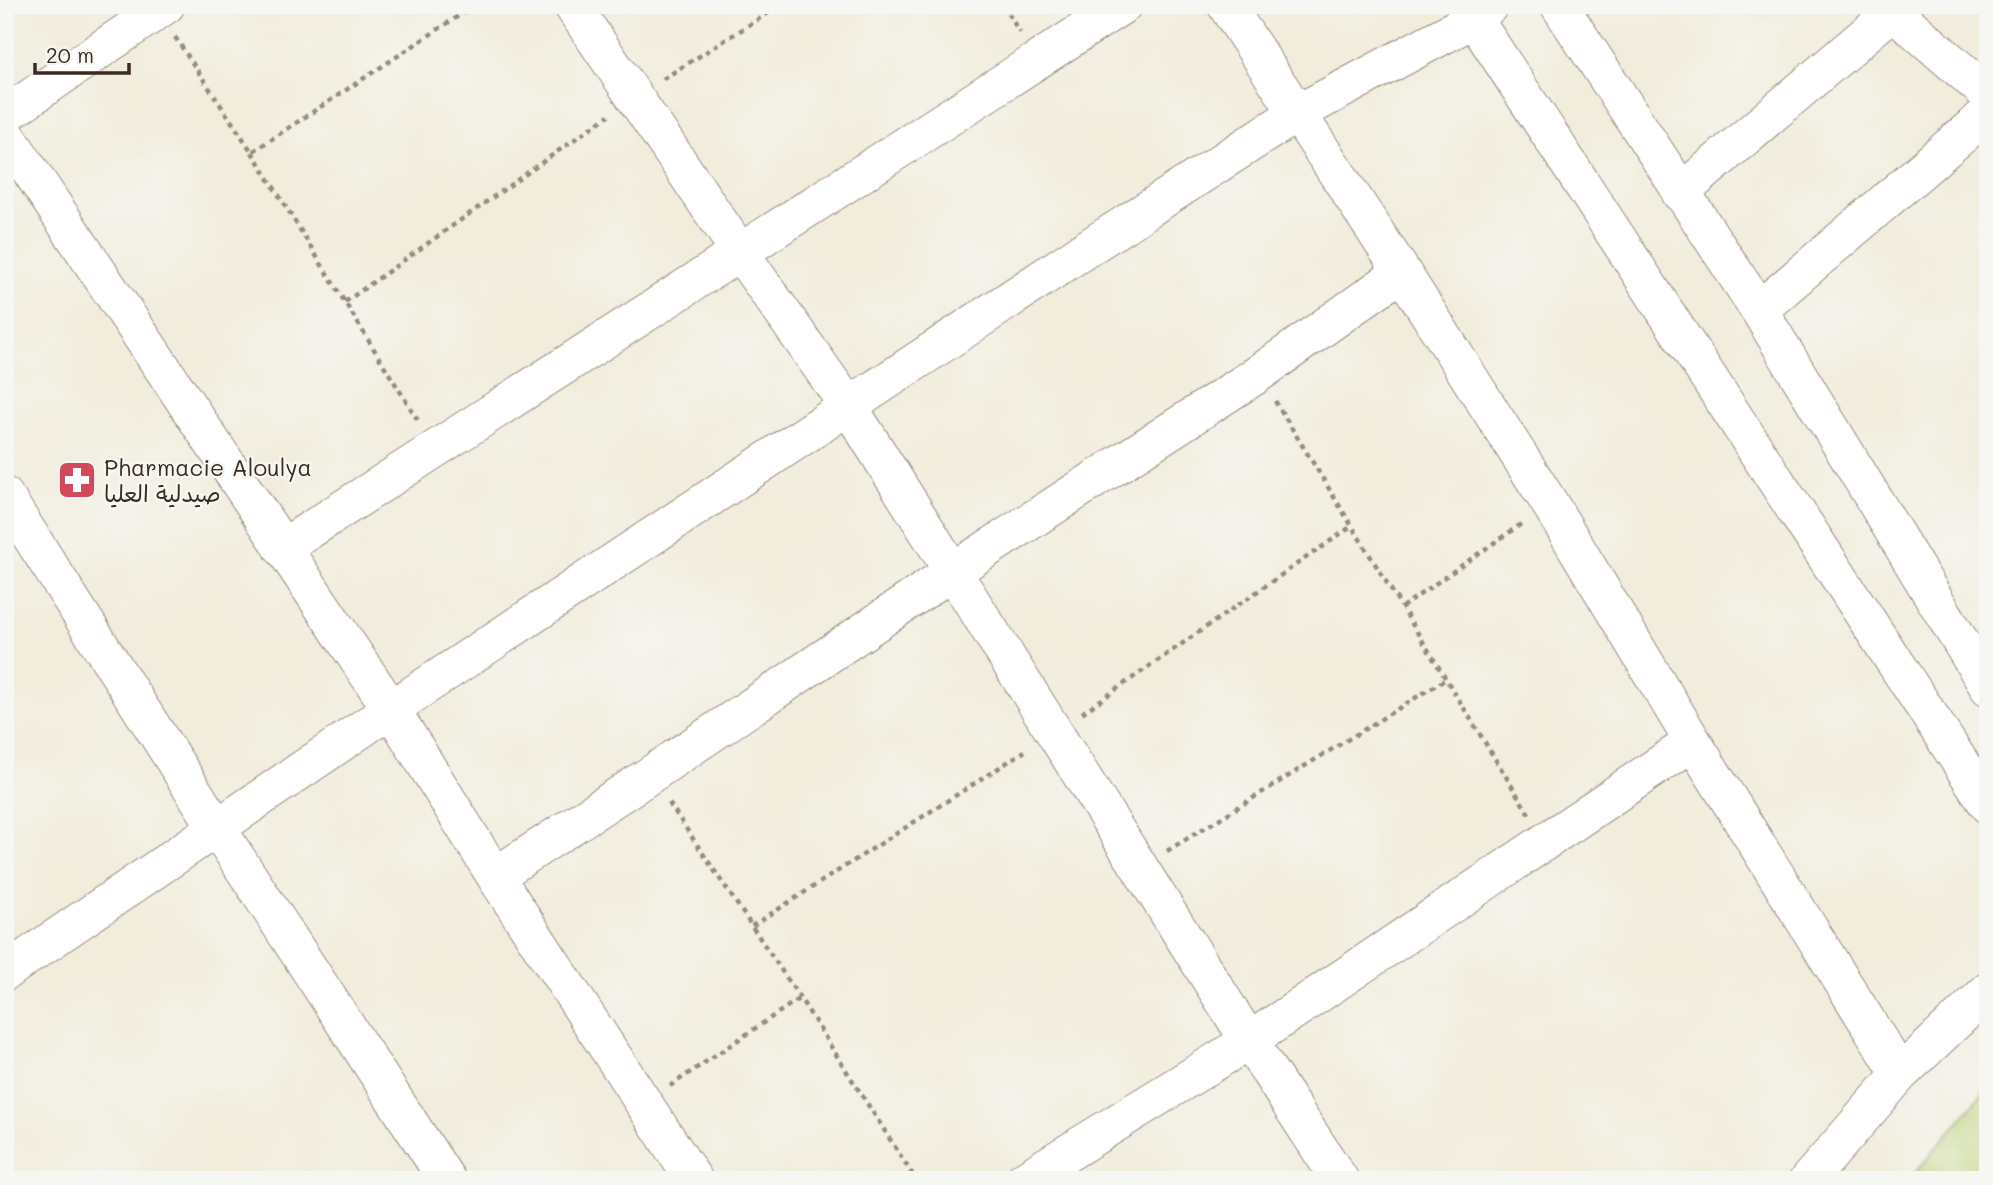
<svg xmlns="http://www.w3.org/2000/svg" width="1993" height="1185" viewBox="0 0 1993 1185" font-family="Mali,'Playpen Sans Arabic',sans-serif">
	<rect width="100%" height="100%" fill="#f6f6f2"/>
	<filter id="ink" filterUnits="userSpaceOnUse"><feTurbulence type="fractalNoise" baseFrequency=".0143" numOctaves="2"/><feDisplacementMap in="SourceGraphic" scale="14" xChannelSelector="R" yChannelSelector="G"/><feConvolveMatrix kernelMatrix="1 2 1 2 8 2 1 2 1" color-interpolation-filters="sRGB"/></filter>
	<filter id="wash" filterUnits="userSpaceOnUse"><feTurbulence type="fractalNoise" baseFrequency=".00686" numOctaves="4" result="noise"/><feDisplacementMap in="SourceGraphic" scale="28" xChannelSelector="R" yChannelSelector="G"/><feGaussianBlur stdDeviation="1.57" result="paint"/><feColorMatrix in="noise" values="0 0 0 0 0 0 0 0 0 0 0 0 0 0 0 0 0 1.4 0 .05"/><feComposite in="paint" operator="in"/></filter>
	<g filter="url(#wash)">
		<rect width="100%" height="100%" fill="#f1ecdb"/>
		<path fill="#b9cf73" stroke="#7a7c48" stroke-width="2" d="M1988,1087V1180H1909Z"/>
	</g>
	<g filter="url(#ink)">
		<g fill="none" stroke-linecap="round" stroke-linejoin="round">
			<g stroke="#968b7c" stroke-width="39">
				<path id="minor" d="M572,5L739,251L849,407L1249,1041L1340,1180
					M1226,5L1402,272L1550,504L1693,742L1900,1074
					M1465,5L1988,805
					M1559,5L1759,310L1988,687
					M1886,5L1988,94
					M5,115L166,5
					M5,133L391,709L495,876L694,1180
					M1680,193L1892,12
					M1759,310L1988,113
					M5,496L217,828L447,1180
					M282,548L1123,5
					M495,876L650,775L953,571L1258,374L1402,272
					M5,972L391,709L1083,251L1296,114L1474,19L1490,5
					M1024,1180L1249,1041L1693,742
					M1808,1180L1900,1074L1988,991"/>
			</g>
			<path stroke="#968b7c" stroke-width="4.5" stroke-dasharray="5 5" stroke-linecap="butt" d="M1003,5L1020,33
				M175,37L252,152L475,5
				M663,79L781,5
				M252,152L419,422
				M345,302L609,115
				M1275,401L1529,814
				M1402,607L1524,522
				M1082,713L1352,526
				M669,803L800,998L916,1180
				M1167,851L1446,679
				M752,926L1025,751
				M670,1086L800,998"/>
			<use href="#minor" stroke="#fff" stroke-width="37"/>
		</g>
	</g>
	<defs>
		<g id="pharmacy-square" transform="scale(2.0125)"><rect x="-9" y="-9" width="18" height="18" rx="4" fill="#d1495b" stroke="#f6f6f2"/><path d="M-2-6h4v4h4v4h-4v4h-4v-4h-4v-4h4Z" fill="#fff"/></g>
	</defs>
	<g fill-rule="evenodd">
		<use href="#pharmacy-square" x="77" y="480"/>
	</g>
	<g text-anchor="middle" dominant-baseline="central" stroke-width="5" stroke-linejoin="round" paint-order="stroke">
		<g font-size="23" fill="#3b2a1e" stroke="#f6f6f2" text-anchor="start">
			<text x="104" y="467">Pharmacie Aloulya<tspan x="104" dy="26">صيدلية العليا</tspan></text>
		</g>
	</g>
	<rect width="1993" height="1185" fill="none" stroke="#f6f6f2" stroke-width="28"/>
	<path d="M35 63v10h94v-10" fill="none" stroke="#3b2a1e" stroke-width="3.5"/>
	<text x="46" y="63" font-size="21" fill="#3b2a1e" stroke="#f6f6f2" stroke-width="5" paint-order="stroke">20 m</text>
</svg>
